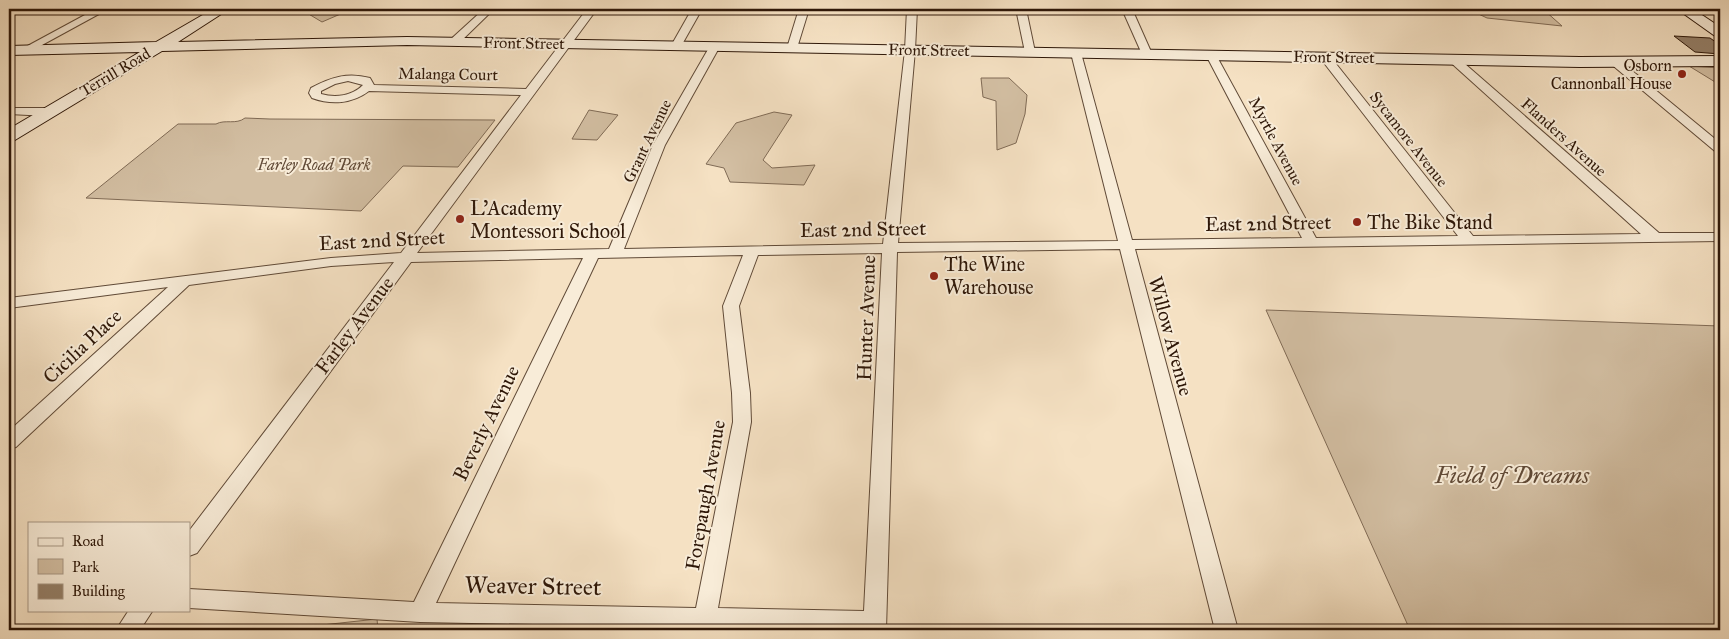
<svg xmlns="http://www.w3.org/2000/svg" width="1729" height="639" viewBox="0 0 1729 639" font-family="'IM FELL Great Primer',serif">
	<rect width="100%" height="100%" fill="#f5e1c3"/>
	<filter id="stains"><feTurbulence type="fractalNoise" baseFrequency=".004" numOctaves="4"/><feColorMatrix values="0 0 0 0 .2 0 0 0 0 .09 0 0 0 0 .02 0 0 0 .5 -.17"/></filter>
	<radialGradient id="worn" r=".72"><stop offset=".6" stop-color="#630" stop-opacity="0"/><stop offset="1" stop-color="#630" stop-opacity=".3"/></radialGradient>
	<path fill="#d3bfa3" stroke="#806b56" d="M316,9H352L322,22L307,13Z
		M1468,9H1582L1544,10L1562,26L1487,18Z
		M1689,66L1720,68V85Z
		M981,78H1009L1027,95L1025,114L1016,143L997,150L996,101L983,97Z
		M589,110L618,115L597,140L572,139Z
		M774,112L792,115L763,160L772,168L815,165L804,185L730,182L724,168L706,164L736,123Z
		M245,118L270,119L495,120L458,167L403,166L361,211L86,198L178,124H216C225,119 236,125 245,118Z
		M1266,310L1720,326V630H1410Z
		M377,619L378,630H276Z"/>
	<path fill="#958069" stroke="#2e1708" d="M1674,36L1710,38L1720,45V54L1695,52Z"/>
	<g fill="none" stroke-linecap="round" stroke-linejoin="round">
		<g stroke="#604a37" stroke-width="2">
			<path id="street" d="M96,9H108L31,51L27,52L22,49Z
				M484,9H494L458,44H450V40Z
				M587,9H597L417,253L609,249L653,145L710,46L715,43L720,46L665,145L624,249L883,244L905,50L907,9H917L915,50L898,243L1118,241L1071,53L1076,50L1081,53L1132,240L1302,238L1206,55L1211,52L1216,55L1316,238L1458,236L1321,59L1320,57L1321,55H1329L1473,236L1641,234L1449,61L1448,59L1449,57H1457L1659,233H1720V241L1135,249L1238,630H1215L1120,249L897,252L886,630L715,628L714,630H692V627L420,622L189,608V589L414,602L583,258L411,262L197,553L189,556V531L394,262L331,266L189,285L16,447L9,449V431L168,287L9,308V298L331,258L401,253L521,95L369,91C352,104 331,105 312,98L309,93L311,88C331,77 348,72 370,78L374,85L526,89ZM348,81L363,85C352,96 336,98 321,94V91L335,84ZM882,253L864,611L718,608L751,422L750,393L739,306L758,255ZM743,255L723,306L732,393L733,422L696,608L436,603L598,258Z
				M692,9H702L680,48H672L671,46Z
				M799,9H809L797,48L792,51L787,48Z
				M1016,9H1026L1035,52L1034,54H1026L1025,52Z
				M1122,9H1132L1152,54L1151,56H1143L1142,54Z
				M1615,59L1619,60L1720,143V153L1716,152L1611,64L1610,62L1611,60Z
				M9,108H48L54,112L48,116L9,114Z
				M129,610H153L140,630H116Z"/>
		</g>
		<g stroke="#2e1708" stroke-width="2">
			<path id="secondary" d="M213,9H229L178,42L407,37L1580,57L1720,56V66L1580,67L407,45L162,51L15,140L9,141V129L140,52L9,55V46L156,42Z
				M1677,9H1693L1720,27V37L1715,36Z"/>
		</g>
		<use href="#street" fill="#f8ecd8" fill-rule="evenodd"/>
		<use href="#secondary" fill="#f8ecd8" fill-rule="evenodd"/>
	</g>
	<g fill="#8f2418" stroke="#f8ecd8" stroke-width="2">
		<circle cx="1682" cy="74" r="5"/>
		<circle cx="460" cy="219" r="5"/>
		<circle cx="1357" cy="222" r="5"/>
		<circle cx="934" cy="276" r="5"/>
	</g>
	<g text-anchor="middle" dominant-baseline="central" stroke-width="4" stroke-linejoin="round" paint-order="stroke">
		<g font-size="16" fill="#2e1708" stroke="#f8ecd8">
			<text transform="translate(524 43) rotate(1)">Front Street</text>
			<text transform="translate(929 50) rotate(1)">Front Street</text>
			<text transform="translate(1334 57) rotate(1)">Front Street</text>
			<text transform="translate(115 72) rotate(-31)">Terrill Road</text>
			<text transform="translate(448 74) rotate(1)">Malanga Court</text>
			<text transform="translate(1564 137) rotate(42)">Flanders Avenue</text>
			<text transform="translate(1409 139) rotate(52)">Sycamore Avenue</text>
			<text transform="translate(647 141) rotate(-64)">Grant Avenue</text>
			<text transform="translate(1276 141) rotate(62)">Myrtle Avenue</text>
		</g>
		<g font-size="16" fill="#2e1708" stroke="#f8ecd8" text-anchor="end">
			<text x="1672" y="65">Osborn<tspan x="1672" dy="18">Cannonball House</tspan></text>
		</g>
		<g font-size="16" font-style="italic" fill="#604936" stroke="#f8ecd8">
			<text x="314" y="164">Farley Road Park</text>
		</g>
		<g font-size="20" fill="#2e1708" stroke="#f8ecd8" text-anchor="start">
			<text x="470" y="208">L'Academy<tspan x="470" dy="23">Montessori School</tspan></text>
			<text x="1367" y="222">The Bike Stand</text>
			<text x="944" y="264">The Wine<tspan x="944" dy="23">Warehouse</tspan></text>
		</g>
		<g font-size="20" fill="#2e1708" stroke="#f8ecd8">
			<text transform="translate(1268 223) rotate(-1)">East 2nd Street</text>
			<text transform="translate(863 229) rotate(-1)">East 2nd Street</text>
			<text transform="translate(382 240) rotate(-3)">East 2nd Street</text>
			<text transform="translate(866 318) rotate(-88)">Hunter Avenue</text>
			<text transform="translate(354 325) rotate(-53)">Farley Avenue</text>
			<text transform="translate(1171 336) rotate(75)">Willow Avenue</text>
			<text transform="translate(82 346) rotate(-43)">Cicilia Place</text>
			<text transform="translate(486 423) rotate(-64)">Beverly Avenue</text>
			<text transform="translate(705 495) rotate(-80)">Forepaugh Avenue</text>
		</g>
		<g font-size="24" font-style="italic" fill="#604936" stroke="#f8ecd8">
			<text x="1512" y="475">Field of Dreams</text>
		</g>
		<g font-size="24" fill="#2e1708" stroke="#f8ecd8">
			<text transform="translate(533 586) rotate(1)">Weaver Street</text>
		</g>
	</g>
	<rect width="1729" height="639" fill="none" stroke="#f5e1c3" stroke-width="30"/>
	<rect x="10" y="10" width="1709" height="619" fill="none" stroke="#2e1708" stroke-width="2.5"/>
	<rect x="15" y="15" width="1699" height="609" fill="none" stroke="#2e1708"/>
	<rect x="28" y="522" width="162" height="90" fill="#f8ecd8" stroke="#a79785"/>
	<rect x="38" y="538" width="25" height="8" fill="#f8ecd8" stroke="#a79785"/>
	<text x="72" y="546" font-size="15" fill="#2e1708">Road</text>
	<rect x="38" y="559" width="25" height="15" fill="#d3bfa3" stroke="#a79785"/>
	<text x="72" y="572" font-size="15" fill="#2e1708">Park</text>
	<rect x="38" y="584" width="25" height="15" fill="#958069" stroke="#a79785"/>
	<text x="72" y="596" font-size="15" fill="#2e1708">Building</text>
	<rect width="100%" height="100%" filter="url(#stains)"/>
	<rect width="100%" height="100%" fill="url(#worn)"/>
</svg>
